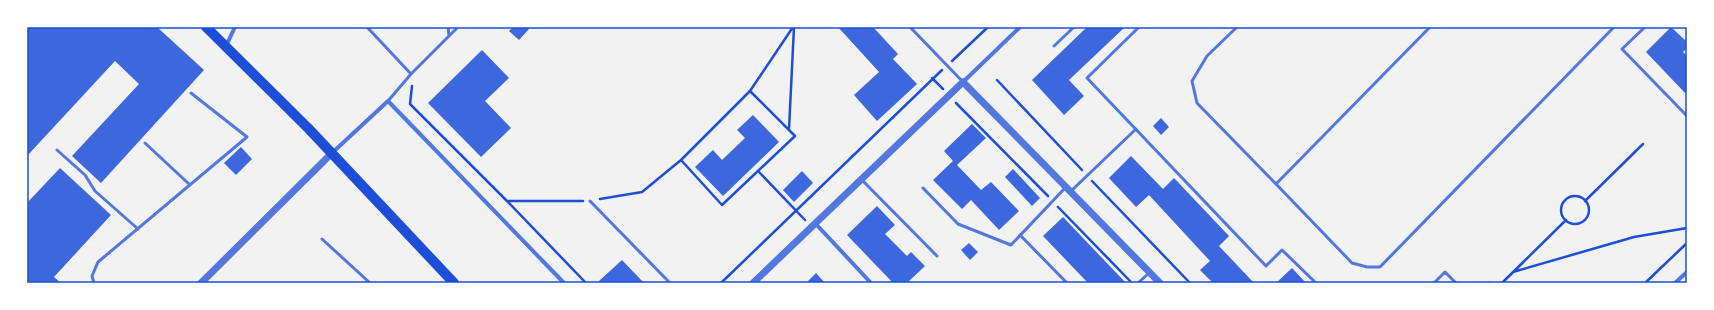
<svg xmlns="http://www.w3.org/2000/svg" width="1714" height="310" viewBox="0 0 1714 310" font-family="Raleway,sans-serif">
	<rect width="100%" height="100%" fill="#f2f2f2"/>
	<path fill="#3d67dc" d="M27,27H157L204,70L101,183L72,156L139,84L115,61L27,156Z
		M513,27H527L529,29L519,40L509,31Z
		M838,27H873L898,54L893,59L917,84L877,121L854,95L879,72Z
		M1087,27H1125L1069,80L1084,96L1064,115L1032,80Z
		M1671,27L1687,42V48L1683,52L1687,56V95L1646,52Z
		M482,50L509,78L485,101L511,128L481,157L428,103Z
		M753,115L779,142L723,196L695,167L713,150L722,160L745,138L737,130Z
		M1161,118L1169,127L1161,135L1153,126Z
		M972,124L986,138L957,165L981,190L991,182L1019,211L999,230L971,200L962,209L933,180L953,161L944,151Z
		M241,147L252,159L236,175L224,163Z
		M1131,156L1163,189L1174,178L1229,236L1219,246L1254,283H1213L1200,270L1210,261L1149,195L1136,207L1109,178Z
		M60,168L111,215L54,277L61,283H27V203Z
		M1013,169L1040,198L1032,206L1005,177Z
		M802,171L813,183L794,202L783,190Z
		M877,206L895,225L885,234L907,256L911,252L925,266L907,283H893L847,235Z
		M1063,217L1125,282L1124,283H1088L1043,236Z
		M969,243L978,252L970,260L961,250Z
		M622,260L644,283H600L599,281Z
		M1292,268L1306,283H1276Z
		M816,273L825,283H806Z"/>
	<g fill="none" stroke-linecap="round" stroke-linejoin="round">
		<path stroke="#1d4ed8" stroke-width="2.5" d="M952,61L988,27
			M932,78L943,89
			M997,80L1082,170
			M412,86L410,104L507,201L586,283
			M750,91L795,136L722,205L681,160Z
			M750,91L793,27
			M956,103L1048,196
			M789,129L794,27
			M759,172L805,220
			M1092,181L1190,283
			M1561 210a14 14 0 1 1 28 0a14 14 0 1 1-28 0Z
			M600,199L642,192L681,160
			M508,201H583
			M1585,201L1643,144
			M1058,207L1131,282
			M1513,272L1634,237L1687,228
			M721,283L942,70
			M1502,283L1566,220
			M1645,283L1687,243"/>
		<path stroke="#5277de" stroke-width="3" d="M367,27L411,74
			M448,27L449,36
			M910,27L963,82
			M1139,27L1087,78L1266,266L1282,250L1316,283
			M1237,27L1207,56L1192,81L1197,103L1276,184L1430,27
			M1645,27L1622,49L1687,116
			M1054,46L1074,27
			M388,101L411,74L458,27
			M145,143L190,185
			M57,150L85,175L95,191L138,229
			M862,180L937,256
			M1276,184L1352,263L1367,267H1380L1614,27
			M923,188L958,224L1011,245L1066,187
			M1070,192L1136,129
			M590,201L670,283
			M1020,235L1067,283
			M322,239L370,283
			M94,283L92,276L98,262L247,137L191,93
			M1138,283L1149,273
			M1434,283L1445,272L1456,283"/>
		<path stroke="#5277de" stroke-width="4" d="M226,46L235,27
			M963,82L1020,27
			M332,153L388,101L564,283
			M815,223L871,283
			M1675,283L1687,272"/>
		<path stroke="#5277de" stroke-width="7" d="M201,283L331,154
			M753,283L963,82L1160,283"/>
		<path stroke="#1d4ed8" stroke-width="10" d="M206,27L308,128L454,283"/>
	</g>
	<rect width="1714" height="310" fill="none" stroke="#ffffff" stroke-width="56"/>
	<rect x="28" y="28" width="1658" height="254" fill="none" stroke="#1d4ed8" stroke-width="1.5"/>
</svg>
